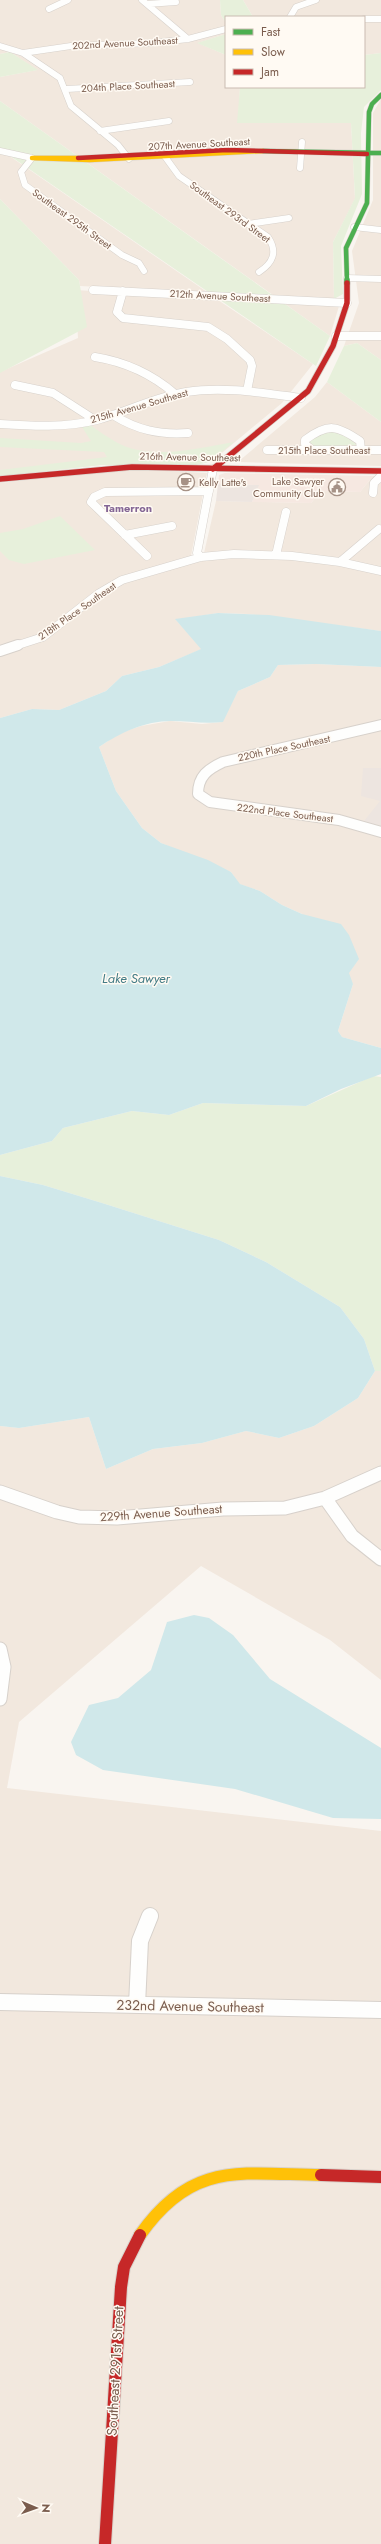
<svg xmlns="http://www.w3.org/2000/svg" width="381" height="2544" viewBox="0 0 381 2544" font-family="Jost,sans-serif">
	<rect width="100%" height="100%" fill="#f9f5f0"/>
	<path fill="#f2e8de" d="M0,0H220L221,15L226,23V34L198,43L226,55V87H240L238,123H351L355,199L333,242L334,299L273,295L0,101V77L37,70L10,52L0,54Z
		M243,0H381V53L364,55V17H253Z
		M381,99V360L357,343L344,346L359,303L352,251L373,200V113Z
		M0,154L8,155L207,292L80,286L79,280L0,199Z
		M75,290L215,298L313,364L282,403L217,457L141,454L138,463L101,465L0,476V372L78,338Z
		M281,301L339,306L330,336Z
		M327,382L381,422V466L240,462L239,461L315,397Z
		M128,469L207,473L191,556L204,553L216,501L311,503L321,491L360,492L373,476H381V631L248,614L218,613L176,620L202,649L159,667L122,676L106,691L59,710L32,709L0,718V483Z
		M316,664L381,667V1048L342,1037L338,1031L353,984L302,914L282,905L260,891L239,884L231,872L161,843L142,828L116,791L99,747L120,733L141,726L170,721L202,724L222,722L238,691L270,677L278,665Z
		M375,1371H381V1680L330,1640L201,1566L19,1722L7,1788L381,1831V2544H0V1426L19,1428L89,1417L106,1469L153,1449L202,1443L246,1431L279,1438L314,1426L358,1398Z"/>
	<path fill="#f6e8e1" d="M225,473L373,476L360,492L321,491L311,503L252,502L258,485L218,484L219,475Z"/>
	<path fill="#ede5e0" d="M218,484L259,485L252,502L216,501Z
		M363,768H381V826L364,821L380,801L361,796Z"/>
	<path fill="#e7f0db" d="M220,0H243L253,17H226V23L221,15Z
		M226,34V55L197,43Z
		M10,52L38,70L0,77V54Z
		M381,53V90L364,107L361,133L362,194L341,246L343,294L334,299L333,242L355,198L351,123H237L240,87H364V55Z
		M0,101L330,336L316,366L0,149Z
		M0,199L79,280L87,327L0,373Z
		M357,343L381,360V422L327,382L344,346Z
		M90,425C99,431 107,437 116,442C149,461 200,448 234,442L209,462L196,465H101L0,476V470L107,457L104,452L0,447V438L81,443L91,441L82,427Z
		M322,429H340L357,445L317,447L308,442Z
		M60,516L95,550L24,564L9,560L0,551V533L23,529Z
		M373,1076L381,1077V1371H375L364,1339L340,1307L266,1262L219,1240L102,1203L43,1185L0,1176V1155L52,1141L63,1128L132,1111L169,1115L203,1103L306,1106Z"/>
	<path fill="#d0e8ea" d="M218,613L269,615L381,631V667L316,664L278,665L270,677L238,691L223,722C205,724 188,721 171,721C145,721 120,733 99,747L116,791L142,828L161,843L208,860L231,872L240,884L260,891L282,905L302,914L341,924L349,935L359,959L349,973L353,984L338,1031L342,1037L381,1048V1074L341,1089L306,1106L203,1103L169,1115L132,1111L63,1128L52,1141L0,1155V718L32,709L59,710L106,691L122,676L159,667L201,649L175,619Z
		M0,1176L43,1185L102,1203L219,1240L266,1262L340,1307L364,1339L375,1371L358,1398L314,1426L279,1438L246,1431L202,1443L153,1449L106,1469L89,1417L19,1428L0,1426Z
		M194,1615L209,1618L233,1635L270,1679L381,1748V1819L333,1818L235,1789L103,1770L76,1755L71,1742L89,1705L118,1698L151,1670L167,1622Z"/>
	<g fill="none" stroke-linecap="round" stroke-linejoin="round">
		<g stroke="#d7d1cb" stroke-width="7">
			<path id="street-far4" d="M142,0L188,39
				M147,4L176,2
				M49,9L68,0
				M290,17L296,7L316,0
				M364,19H381
				M0,46L23,53L60,78L71,106L118,145L129,159
				M23,53L71,46L151,43L188,39L226,29
				M67,89L190,82
				M100,131L169,121
				M0,151L32,158
				M163,154L179,176L268,237C278,252 273,263 259,272
				M32,158L21,172L25,185L122,255L139,263L144,271
				M300,168L302,142
				M248,224L289,218
				M354,227L381,230
				M347,278L381,279"/>
		</g>
		<g stroke="#d7d1cb" stroke-width="9">
			<path id="street-far3" d="M93,290L347,303
				M123,291L117,312L123,318L208,327L227,339L250,360L252,366L247,391
				M336,336H381
				M95,357C126,362 152,374 175,394
				M15,385L53,393L95,420
				M113,415C137,430 160,435 188,433
				M0,424C32,426 65,428 97,420C127,412 155,397 186,392C224,386 263,393 301,398
				M311,449L305,444V440C328,423 337,425 360,441L361,450
				M267,450H381
				M373,493L374,483L381,476
				M125,535L172,526
				M276,555L286,512
				M147,556L91,502L94,497L105,492L209,491
				M201,557L197,553L213,469
				M340,562L379,529
				M15,646L43,637L98,594L122,580L201,557L234,554L292,556L340,562L381,571"/>
		</g>
		<g stroke="#d7d1cb" stroke-width="12">
			<path id="street-far2" d="M0,651L18,645
				M381,725L223,762C208,769 198,776 198,794L210,802L339,820L381,832"/>
		</g>
		<g stroke="#d7d1cb" stroke-width="15">
			<path id="street-far1" d="M0,1492L57,1512L79,1517L117,1518L223,1509L285,1508L325,1498L381,1473
				M325,1498L352,1536L381,1559
				M0,1649L4,1667L0,1699"/>
		</g>
		<g stroke="#d7d1cb" stroke-width="18">
			<path id="street" d="M0,2002L381,2010
				M137,2005L140,1941L150,1916"/>
		</g>
		<g stroke="#d9d2cb" stroke-width="5.5">
			<path id="fast-far1" d="M263,151L381,153
				M347,281L346,248L367,203L369,112L372,104L381,95"/>
		</g>
		<g stroke="#d9d2cb" stroke-width="7">
			<path id="fast" d="M347,280V283"/>
		</g>
		<g stroke="#d9d2cb" stroke-width="5.5">
			<path id="slow-far1" d="M78,158H32L90,160L263,151"/>
		</g>
		<g stroke="#d9d2cb" stroke-width="14">
			<path id="slow" d="M140,2235C192,2160 242,2174 321,2175"/>
		</g>
		<g stroke="#d9d2cb" stroke-width="5.5">
			<path id="jam-far2" d="M78,158L227,150L367,154"/>
		</g>
		<g stroke="#d9d2cb" stroke-width="7">
			<path id="jam-far1" d="M213,469L308,391L333,346L347,303V283
				M0,479L132,467L381,471"/>
		</g>
		<g stroke="#d9d2cb" stroke-width="14">
			<path id="jam" d="M321,2175L381,2177
				M105,2544L121,2287L124,2267L140,2235"/>
		</g>
		<use href="#street-far4" stroke="#fefefd" stroke-width="6"/>
		<use href="#street-far3" stroke="#fefefd" stroke-width="8"/>
		<use href="#street-far2" stroke="#fefefd" stroke-width="10"/>
		<use href="#street-far1" stroke="#fefefd" stroke-width="13"/>
		<use href="#street" stroke="#fefefd" stroke-width="16"/>
		<use href="#fast-far1" stroke="#4caf50" stroke-width="4.5"/>
		<use href="#fast" stroke="#4caf50" stroke-width="5.5"/>
		<use href="#slow-far1" stroke="#ffc107" stroke-width="4.5"/>
		<use href="#slow" stroke="#ffc107" stroke-width="12"/>
		<use href="#jam-far2" stroke="#c62828" stroke-width="4.5"/>
		<use href="#jam-far1" stroke="#c62828" stroke-width="5.5"/>
		<use href="#jam" stroke="#c62828" stroke-width="12"/>
	</g>
	<defs>
		<g id="cafe-ring" transform="scale(0.9)"><circle r="9.5" fill="#fffaf3" stroke="#a69286" stroke-width="1.5"/><path d="M-5.5-4.5H6V0H3Q3 3.5 0 3.5H-2.5Q-5.5 3.5-5.5 0ZM3-3.2v2h1.7v-2ZM-6 4.5H4V6H-6Z" fill="#a69286"/></g>
		<g id="civic-ring" transform="scale(0.9)"><circle r="9.5" fill="#fffaf3" stroke="#a69286" stroke-width="1.5"/><path d="M-.6-6.5H3V-4.5H.6V-3L4-1V1h2V6H-6V1h2V-1L-.6-3ZM-1.2 2.5V6h2.4V2.5Z" fill="#a69286"/></g>
	</defs>
	<g fill-rule="evenodd">
		<use href="#cafe-ring" x="186" y="482"/>
		<use href="#civic-ring" x="337" y="487"/>
	</g>
	<g text-anchor="middle" dominant-baseline="central" stroke-width="3" stroke-linejoin="round" paint-order="stroke">
		<g font-size="10" fill="#7a5c4d" stroke="#fffaf3">
			<text transform="translate(125 43) rotate(-3)">202nd Avenue Southeast</text>
			<text transform="translate(128 86) rotate(-3)">204th Place Southeast</text>
			<text transform="translate(199 144) rotate(-3)">207th Avenue Southeast</text>
			<text transform="translate(230 212) rotate(36)">Southeast 293rd Street</text>
			<text transform="translate(72 219) rotate(36)">Southeast 295th Street</text>
			<text transform="translate(220 296) rotate(3)">212th Avenue Southeast</text>
			<text transform="translate(139 406) rotate(-16)">215th Avenue Southeast</text>
			<text x="324" y="450">215th Place Southeast</text>
			<text transform="translate(190 457) rotate(1)">216th Avenue Southeast</text>
			<text transform="translate(77 611) rotate(-35)">218th Place Southeast</text>
			<text transform="translate(284 748) rotate(-12)">220th Place Southeast</text>
			<text transform="translate(285 813) rotate(7)">222nd Place Southeast</text>
		</g>
		<g font-size="10" fill="#7a5c4d" stroke="#fffaf3" text-anchor="end">
			<text x="324" y="481">Lake Sawyer<tspan x="324" dy="12">Community Club</tspan></text>
			<text x="199" y="482" text-anchor="start">Kelly Latte's</text>
		</g>
		<g font-size="11" font-weight="bold" fill="#846695" stroke="#fffaf3">
			<text x="128" y="508">Tamerron</text>
		</g>
		<g font-size="12" fill="#7a5c4d" stroke="#fffaf3">
			<text transform="translate(161 1513) rotate(-4)">229th Avenue Southeast</text>
		</g>
		<g font-size="13" font-style="italic" fill="#437c86" stroke="#fffaf3">
			<text x="136" y="978">Lake Sawyer</text>
		</g>
		<g font-size="14" fill="#7a5c4d" stroke="#fffaf3">
			<text transform="translate(190 2006) rotate(1)">232nd Avenue Southeast</text>
			<text transform="translate(115 2371) rotate(-87)">Southeast 291st Street</text>
		</g>
	</g>
	<rect x="225" y="16" width="140" height="72" fill="#fffaf3" stroke="#cabbb1"/>
	<rect x="233" y="29" width="20" height="6" fill="#4caf50" stroke="#cabbb1"/>
	<text x="261" y="36" font-size="12" fill="#7a5c4d">Fast</text>
	<rect x="233" y="49" width="20" height="6" fill="#ffc107" stroke="#cabbb1"/>
	<text x="261" y="56" font-size="12" fill="#7a5c4d">Slow</text>
	<rect x="233" y="69" width="20" height="6" fill="#c62828" stroke="#cabbb1"/>
	<text x="261" y="76" font-size="12" fill="#7a5c4d">Jam</text>
	<g transform="translate(36 2508) rotate(92)" stroke="#fffaf3" stroke-width="3" paint-order="stroke">
	<path d="M0-3L7 15L0 10L-7 15Z" fill="#7a5c4d"/>
	<text y="-6" font-size="11" font-weight="bold" text-anchor="middle" fill="#7a5c4d">N</text>
	</g>
</svg>
